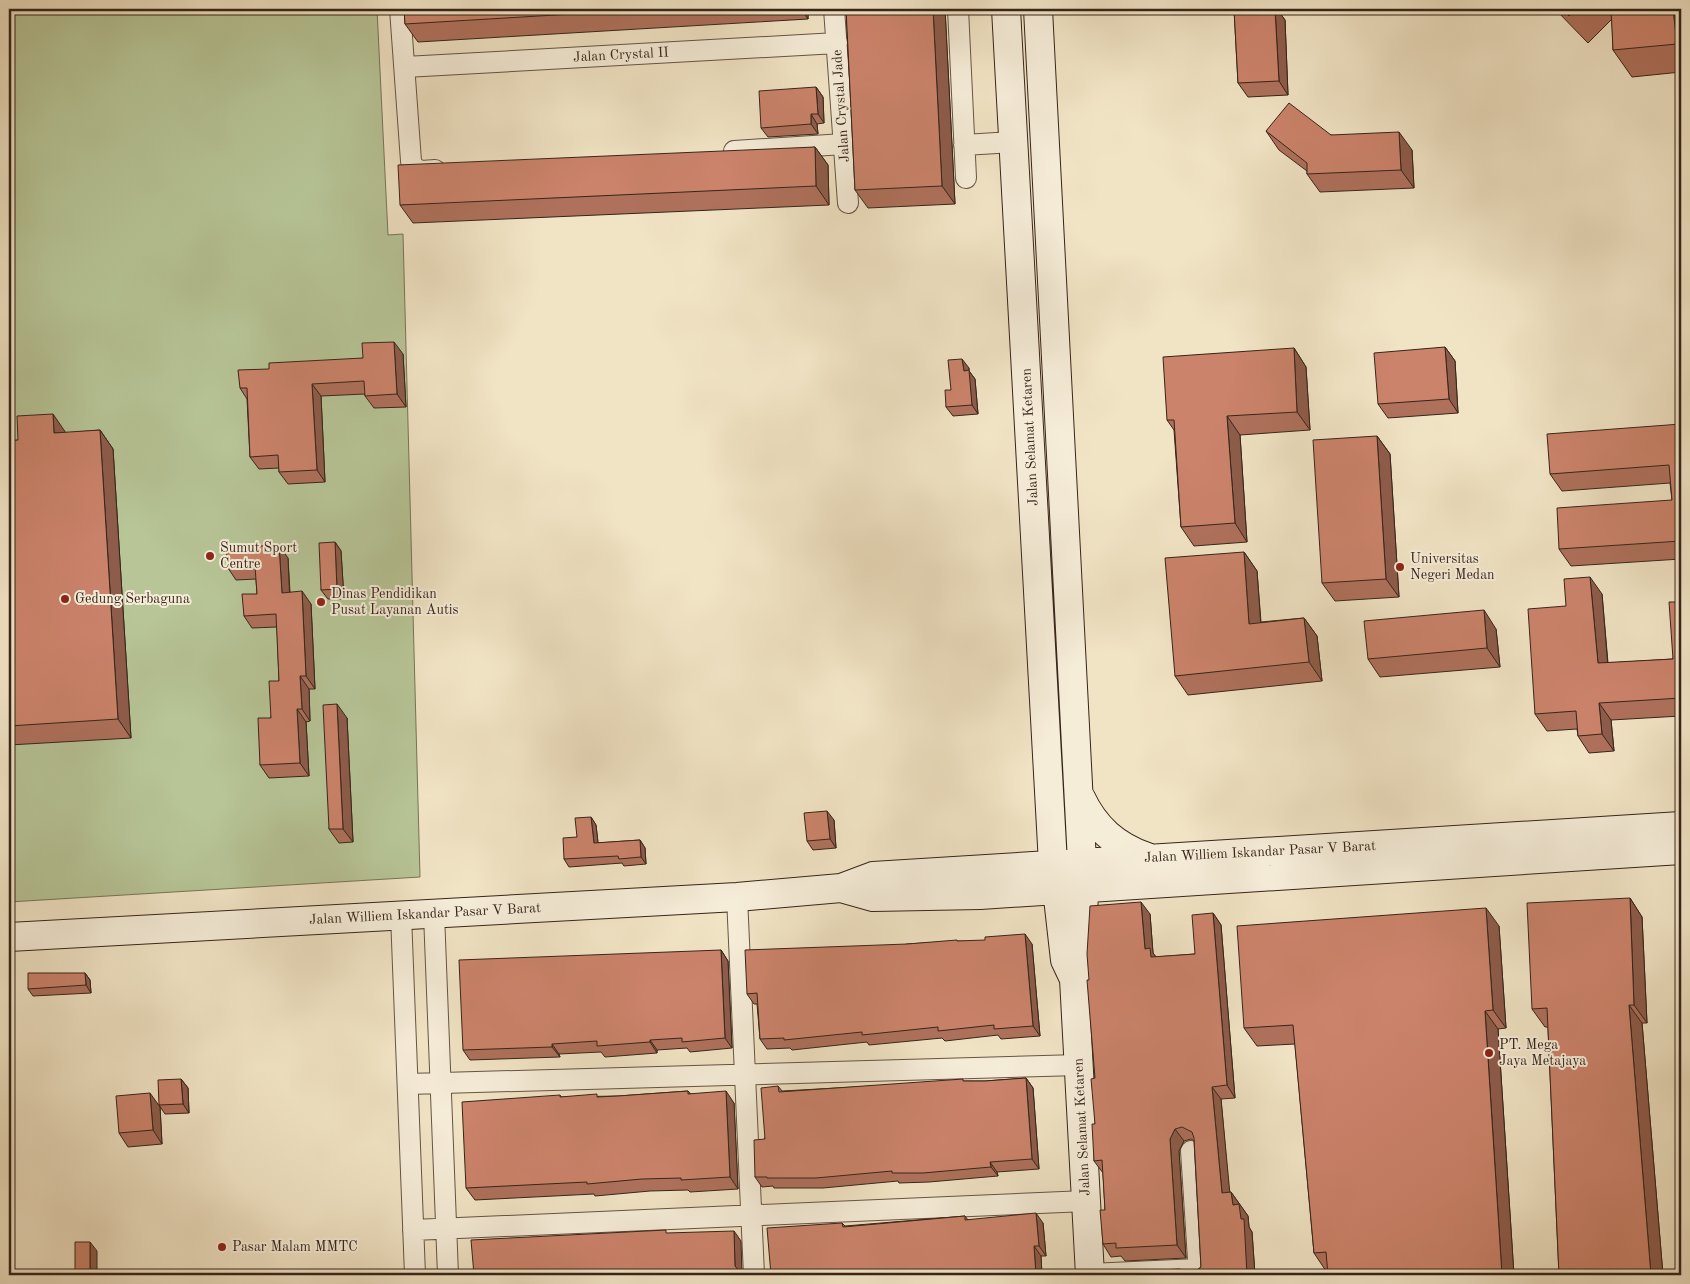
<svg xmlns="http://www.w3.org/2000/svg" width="1690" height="1284" viewBox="0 0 1690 1284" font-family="'Old Standard TT',serif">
	<rect width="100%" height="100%" fill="#f1e4c5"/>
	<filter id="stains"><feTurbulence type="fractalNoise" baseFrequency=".004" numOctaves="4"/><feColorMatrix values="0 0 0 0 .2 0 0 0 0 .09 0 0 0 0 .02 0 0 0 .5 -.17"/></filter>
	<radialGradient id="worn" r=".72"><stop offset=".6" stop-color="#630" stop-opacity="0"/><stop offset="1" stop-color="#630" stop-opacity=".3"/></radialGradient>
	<path fill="#b7c597" stroke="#767458" d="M9,9H377L388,235L403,234L420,877L9,902Z"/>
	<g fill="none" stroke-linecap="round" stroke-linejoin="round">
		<g stroke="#655445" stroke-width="22">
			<path id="street" d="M400,9L411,161C415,173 424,171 435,170
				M834,9L848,203
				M958,9L966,178
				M405,67L837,43
				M964,145L1013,142
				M734,151L844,144
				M737,897L754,1275
				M434,914L448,1275
				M401,915L415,1275
				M408,1084L1079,1065
				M1191,1151L1199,1275
				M413,1230L1086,1201
				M1090,1274L1198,1269"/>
		</g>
		<g stroke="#36241a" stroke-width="30">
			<path id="secondary" d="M1006,9L1053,864
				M1038,9L1082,862
				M1081,798C1095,828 1116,846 1147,857
				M841,888L873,897L980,895L1681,850
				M1057,889L1065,960L1074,979L1090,1275
				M9,937L737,897L841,888L873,876L1681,826
				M1075,977L1082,959L1084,887"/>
		</g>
		<use href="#street" stroke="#f6edd9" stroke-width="20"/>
		<use href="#secondary" stroke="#f6edd9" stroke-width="28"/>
	</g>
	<path fill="#af715c" stroke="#36241a" d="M45,9H57L53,14Z
		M404,9H808V19L418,42L405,24Z
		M846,9H945L955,204L868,208L855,190Z
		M1234,9H1277L1285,20L1288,95L1248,97L1238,83Z
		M1555,9H1681V72L1632,77L1613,50L1612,19L1588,43Z
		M816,87L823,97L824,123L817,124L818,134L768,137L761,128Z
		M1266,131L1331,135L1412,150L1414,188L1320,192L1307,174V171L1279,150Z
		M815,147L828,165L829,205L413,223L400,205Z
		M1445,347L1455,361L1458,413L1388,418L1378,404Z
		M1294,348L1306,367L1310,430L1240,435L1247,542L1194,546L1181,527L1174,430L1167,420Z
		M403,354L406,407L374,408L365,396V394L321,396L325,482L288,484L279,472V468L259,469L250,457L247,399L240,388L363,358Z
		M969,368V371L975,379L978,414L953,416L946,407L951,390Z
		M1681,424V559L1571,566L1559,549L1672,500L1670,483L1562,491L1550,474Z
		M100,430L113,449L131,738L9,745V441L18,440L66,433Z
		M1377,436L1390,454L1399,597L1335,601L1322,583Z
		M335,542L341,551L344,599H328L321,590Z
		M244,545L246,547L288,558L290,592L311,604L315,689H309L310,721L306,722L309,776L269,778L260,765L279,681L277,627L252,628L244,616L257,594L256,579L236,580L228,568Z
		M1244,552L1257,571L1261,622L1304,618L1317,636L1322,681L1188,695L1175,676Z
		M1602,594L1608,663L1673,659L1681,602V716L1611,720L1614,751L1589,753L1578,736L1577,729L1547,731L1535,714L1566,606Z
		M1496,629L1500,667L1380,677L1368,659Z
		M347,718L353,842L339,843L329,829Z
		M591,817L596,825L598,843L640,840L645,848L646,864L624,866L622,863L569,867L564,859L577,837Z
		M834,820L836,848L813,850L807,841Z
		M1630,898L1642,917L1647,1023H1642L1663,1275H1559L1548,1027H1545L1532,1009Z
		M1213,913L1221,925L1235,1098L1221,1099L1229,1192H1231L1248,1216L1249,1227L1252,1232L1255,1275H1115L1186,1273L1192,1274L1201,1267L1194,1141L1191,1139L1184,1141L1179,1151L1186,1258L1125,1261L1121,1256L1111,1257L1103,1244L1105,1210L1103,1173L1094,1161L1095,1124V1078L1089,980L1150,914L1153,953L1156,957L1195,954Z
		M1499,926L1506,1028L1498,1029L1514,1275H1328L1327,1271H1326L1314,1253L1295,1044L1257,1046L1244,1028Z
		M958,941L1032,944L1040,1036L1001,1039L998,1035L945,1041L942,1038L869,1045L867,1042L792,1050L790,1048L767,1049L760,1039L757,1004H754L747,994L907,944Z
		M721,950L728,961L732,1048L690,1052L687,1048L657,1050V1053L605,1057L601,1052L559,1054L560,1057L470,1060L463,1050Z
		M85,973L90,980L91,993L33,996L28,989Z
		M1026,1078L1033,1088L1039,1169L997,1172L998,1176L929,1182L899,1183L898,1181L823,1188H774L773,1186L762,1187L755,1177L778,1086L782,1091L964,1081H985Z
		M181,1079L188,1088L189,1113L165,1114L159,1105Z
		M688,1091L691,1094L734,1103L738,1189L690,1192L688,1190L650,1191L595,1196L594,1194L475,1200L466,1188L560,1095L561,1097L618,1096Z
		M160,1107L162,1144L128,1147L119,1133Z
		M965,1216L968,1220L1043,1223L1046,1256H1041L1042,1275H771L842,1223L845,1226Z"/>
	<path fill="#8e5c4b" stroke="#36241a" d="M49,9H57L53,14Z
		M801,9H808V19Z
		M933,9H945L955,204L942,186Z
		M1275,9H1277L1285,20L1288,95L1279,81Z
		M1673,9H1681V50L1677,44Z
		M816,87L823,97L824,123L818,114Z
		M811,114L817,124L818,134L811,124Z
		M1399,132L1412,150L1414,188L1401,170Z
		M815,147L828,165L829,205L816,186Z
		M394,342L403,354L406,407L397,394Z
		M1445,347L1455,361L1458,413L1449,399Z
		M1294,348L1306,367L1310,430L1297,412Z
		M962,359L969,368V371L975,379L978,414L972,405L964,371Z
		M312,384L321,396L325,482L317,470Z
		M53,414L66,433H54Z
		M1227,416L1240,435L1247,542L1235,523Z
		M100,430L113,449L131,738L118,719Z
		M1377,436L1390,454L1399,597L1386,579Z
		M335,542L341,551L344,599L337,589Z
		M279,545L288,558L290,605L282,593Z
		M1244,552L1257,571L1262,642L1249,624Z
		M1590,577L1602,594L1609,680L1598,663Z
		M302,591L311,604L315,689L306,676Z
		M1484,610L1496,629L1500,667L1487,648Z
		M1304,618L1317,636L1322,681L1309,662Z
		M300,676L309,689L310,721L302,709Z
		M1599,703L1611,720L1614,751L1602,734Z
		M337,704L347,718L353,842L343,829Z
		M297,709L306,722L309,776L300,763Z
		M827,811L834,820L836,848L830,839Z
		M591,817L596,825L599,851L594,843Z
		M640,840L645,848L646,864L641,857Z
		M1630,898L1642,917L1647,1023L1634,1005Z
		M1141,902L1150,914L1153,953L1159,961L1160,970L1145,949Z
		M1486,908L1499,926L1506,1028L1493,1010Z
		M1213,913L1221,925L1235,1098L1227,1085Z
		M1025,934L1032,944L1040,1036L1033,1026Z
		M721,950L728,961L732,1048L725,1038Z
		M85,973L90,980L91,993L86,985Z
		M1629,1005L1642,1023L1663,1275H1651Z
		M1485,1011L1498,1029L1514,1275H1502Z
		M650,1040L657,1050V1053L650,1042Z
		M552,1044L559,1054L560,1057L552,1047Z
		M1026,1078L1033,1088L1039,1169L1032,1159Z
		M181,1079L188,1088L189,1113L183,1104Z
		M1212,1087L1221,1099L1231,1205L1222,1193Z
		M726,1091L734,1103L738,1189L730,1177Z
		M150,1093L160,1107L162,1144L153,1130Z
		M1175,1129L1184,1141L1179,1151L1186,1258L1177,1245L1170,1139Z
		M990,1162L997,1172L998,1176L991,1167Z
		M1231,1192L1248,1216L1249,1227L1252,1232L1255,1275H1247L1233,1205Z
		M1036,1213L1043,1223L1046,1256L1039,1246Z
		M734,1231L741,1241L742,1275L735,1266Z
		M90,1242L97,1251V1275H90Z
		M1034,1246L1041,1256L1042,1275H1036Z"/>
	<path fill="#cb836b" stroke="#36241a" d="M404,9H656L405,24Z
		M846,9H933L942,186L855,190Z
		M1234,9H1275L1279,81L1238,83Z
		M1562,9H1577L1569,16Z
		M1611,9H1673L1677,44L1613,50Z
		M816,87L818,114H811V124L761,128L759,91Z
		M1289,103L1331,135L1399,132L1401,170L1307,174V163L1266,131Z
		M815,147L816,186L400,205L398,165Z
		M394,342L397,394L365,396L364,381L312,384L317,470L279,472L278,455L250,457L247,388H240L238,370L269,369V363L363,358L362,343Z
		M1445,347L1449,399L1378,404L1374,353Z
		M1294,348L1297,412L1227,416L1235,523L1181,527L1174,420H1167L1163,357Z
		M962,359L964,371L969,370L972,405L946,407L945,390H951L948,360Z
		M53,414L54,433L100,430L118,719L9,726V441L18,440L17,416Z
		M1681,424V541L1559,549L1557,508L1672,500L1669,465L1550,474L1547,434Z
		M1377,436L1386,579L1322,583L1313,440Z
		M335,542L337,589L321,590L319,543Z
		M226,545H244V547L279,545L282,593L302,591L306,676H300L302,709H297L300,763L260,765L258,718H271L269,681H279L276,614L244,616L242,594H257L255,566L228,568Z
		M1244,552L1249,624L1304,618L1309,662L1175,676L1165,558Z
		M1590,577L1598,663L1673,659L1669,602H1681V698L1599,703L1602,734L1578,736L1576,711L1535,714L1528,609L1566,606L1564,579Z
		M1484,610L1487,648L1368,659L1364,621Z
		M337,704L343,829H329L323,705Z
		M827,811L830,839L807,841L804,813Z
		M591,817L594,843L640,840L641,857L619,859L618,856L564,859L563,838L577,837L575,818Z
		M1630,898L1634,1005H1629L1651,1275H1559L1547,1008L1532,1009L1527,903Z
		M1141,902L1145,949L1150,948L1151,957L1195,954L1192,915L1213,913L1227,1085L1212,1087L1222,1193L1231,1192L1233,1205L1239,1204L1241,1219H1244L1247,1275H1115H1118V1272L1180,1269L1186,1273L1192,1274L1201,1267L1194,1138L1192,1132L1182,1127L1175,1129L1170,1139L1177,1245L1116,1248V1243L1103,1244L1100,1210H1105L1102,1160L1094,1161L1092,1124H1095L1091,1079L1095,1078L1087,980H1089L1087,954L1090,906Z
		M1486,908L1493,1010L1485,1011L1502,1275H1328L1326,1252L1314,1253L1293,1025L1244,1028L1237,926Z
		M1025,934L1033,1026L994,1029V1025L938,1031V1027L862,1035V1032L784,1040V1038L760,1039L757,993L747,994L745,950L907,944L957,940V941L985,940V937Z
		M721,950L725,1038L682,1042V1038L650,1040V1042L597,1046V1041L552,1044V1047L463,1050L459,960Z
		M28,973H85L86,985L28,989Z
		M1026,1078L1032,1159L990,1162L991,1167L923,1173H892V1171L816,1178H767V1177H755L754,1140L765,1139L761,1088L778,1086L779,1092L963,1079V1081H985Z
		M181,1079L183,1104L159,1105L158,1080Z
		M688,1091V1094L726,1091L730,1177L681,1180V1178L642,1179L587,1184V1182L466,1188L462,1102L560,1095V1097L597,1094V1097L618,1096Z
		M150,1093L153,1130L119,1133L116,1096Z
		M1036,1213L1039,1246H1034L1036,1275H771L767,1228L842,1223L843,1227L965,1216V1220Z
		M666,1230V1233L734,1231L735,1266L742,1275H474L471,1240Z
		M75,1242H90V1275H75Z"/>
	<g fill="#8f2418" stroke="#f6edd9" stroke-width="2">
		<circle cx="210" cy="556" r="5"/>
		<circle cx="1400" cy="567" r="5"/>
		<circle cx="65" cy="599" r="5"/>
		<circle cx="321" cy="602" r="5"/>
		<circle cx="1489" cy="1053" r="5"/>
		<circle cx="222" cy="1247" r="5"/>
	</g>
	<g text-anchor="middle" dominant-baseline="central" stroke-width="4" stroke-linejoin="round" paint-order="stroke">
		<g font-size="14" fill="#36241a" stroke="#f6edd9">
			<text transform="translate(621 55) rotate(-3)">Jalan Crystal II</text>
			<text transform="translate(841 106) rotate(-94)">Jalan Crystal Jade</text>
			<text transform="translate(1030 437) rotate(-93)">Jalan Selamat Ketaren</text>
			<text transform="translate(1260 852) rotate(-3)">Jalan Williem Iskandar Pasar V Barat</text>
			<text transform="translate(425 914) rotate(-3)">Jalan Williem Iskandar Pasar V Barat</text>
			<text transform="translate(1082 1127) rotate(-93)">Jalan Selamat Ketaren</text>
		</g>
		<g font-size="14" fill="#36241a" stroke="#f6edd9" text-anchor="start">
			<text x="220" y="548">Sumut Sport<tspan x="220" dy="16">Centre</tspan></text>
			<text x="1410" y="559">Universitas<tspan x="1410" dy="16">Negeri Medan</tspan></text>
			<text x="331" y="594">Dinas Pendidikan<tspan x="331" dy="16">Pusat Layanan Autis</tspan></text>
			<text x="75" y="599">Gedung Serbaguna</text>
			<text x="1499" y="1045">PT. Mega<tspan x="1499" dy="16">Jaya Metajaya</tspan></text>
			<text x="232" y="1247">Pasar Malam MMTC</text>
		</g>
	</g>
	<rect width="1690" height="1284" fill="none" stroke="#f1e4c5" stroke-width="30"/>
	<rect x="10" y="10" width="1670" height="1264" fill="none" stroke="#36241a" stroke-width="2.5"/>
	<rect x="15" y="15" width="1660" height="1254" fill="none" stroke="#36241a"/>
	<rect width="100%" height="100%" filter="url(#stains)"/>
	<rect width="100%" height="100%" fill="url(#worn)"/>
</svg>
